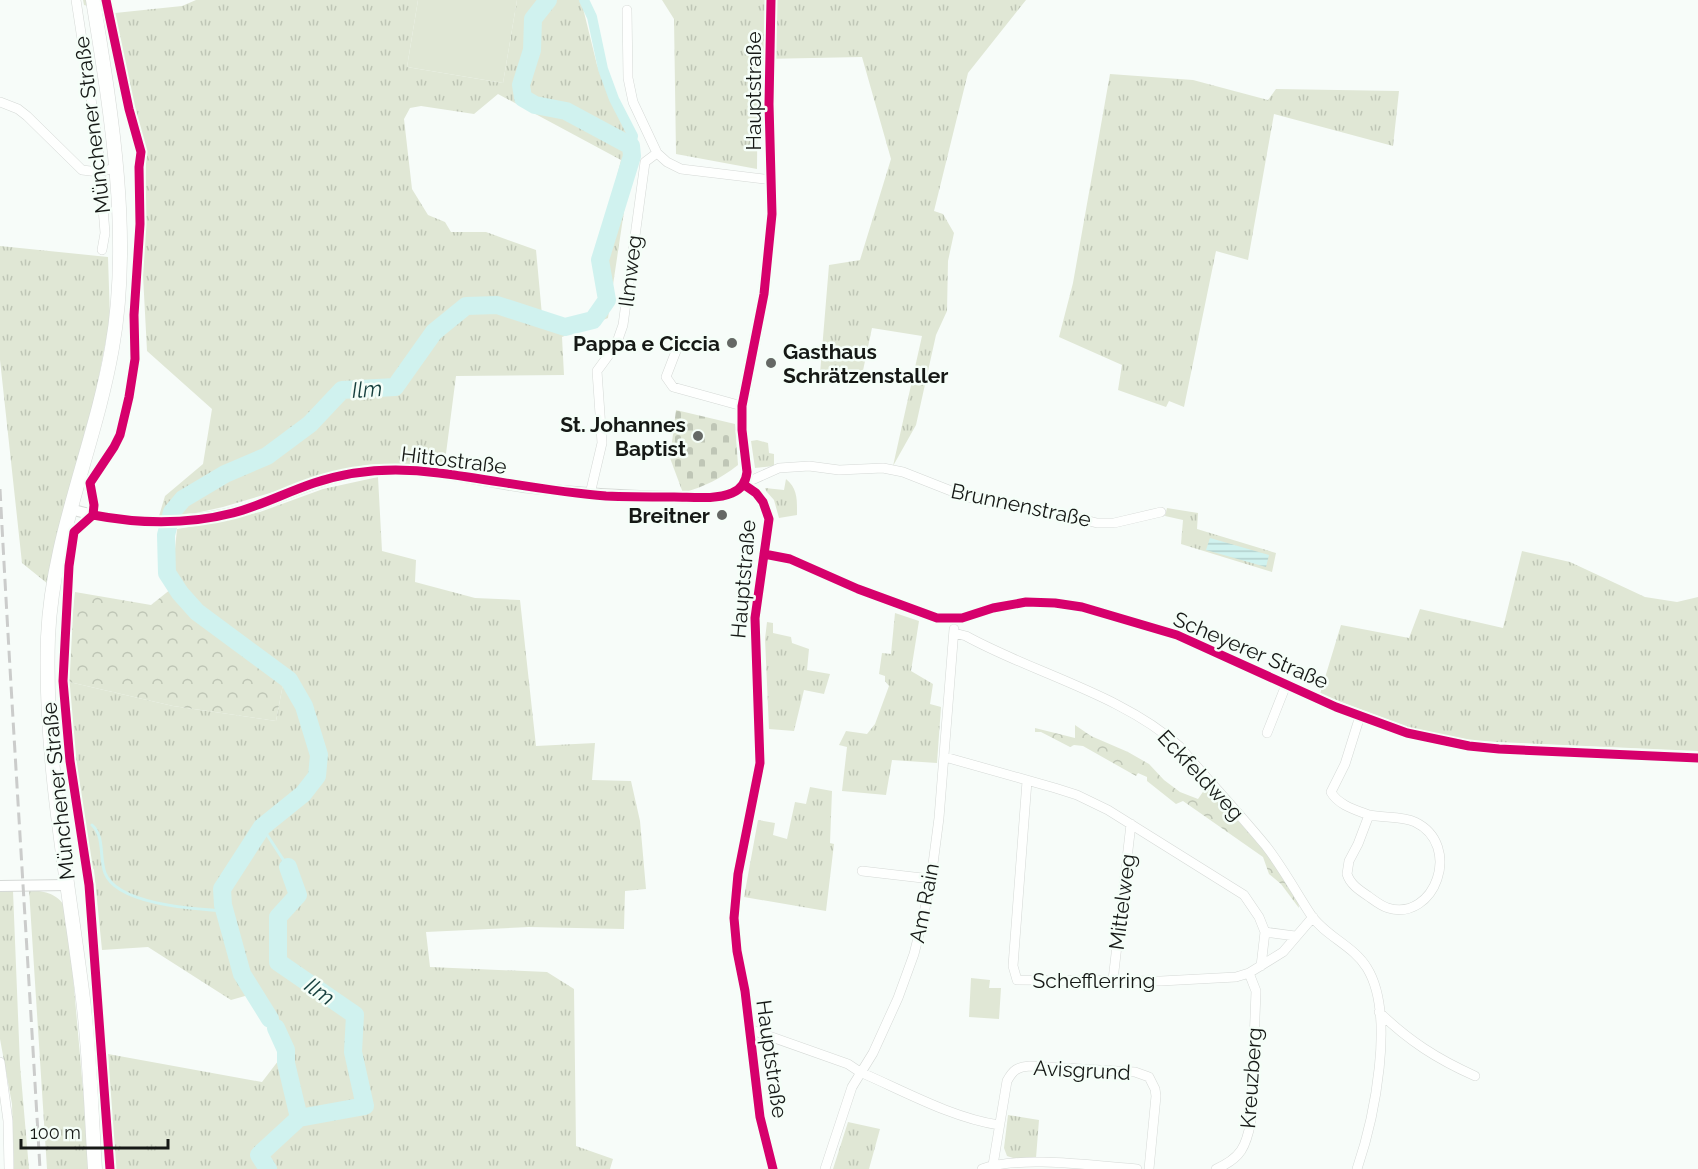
<svg xmlns="http://www.w3.org/2000/svg" width="1698" height="1169" viewBox="0 0 1698 1169" font-family="Raleway,sans-serif">
	<defs>
		<pattern id="grass-tufts" width="24" height="20" patternUnits="userSpaceOnUse" patternTransform="scale(1.5)"><rect width="24" height="20" fill="#e0e7d5"/><path d="M3 7l-1-3M5 7V3M7 7l1-3M15 17l-1-3M17 17v-4M19 17l1-3" fill="none" stroke="#bfc6b6"/></pattern>
		<pattern id="forest-crowns" width="20" height="18" patternUnits="userSpaceOnUse" patternTransform="scale(1.5)"><rect width="20" height="18" fill="#e0e7d5"/><path d="M2 6a3 3 0 1 1 6 0M12 15a3 3 0 1 1 6 0" fill="none" stroke="#bfc6b6"/></pattern>
		<pattern id="cemetery-stones" width="16" height="16" patternUnits="userSpaceOnUse" patternTransform="scale(1.5)"><rect width="16" height="16" fill="#e0e7d5"/><path d="M2 7V4a2 2 0 0 1 4 0v3zM10 15v-3a2 2 0 0 1 4 0v3z" fill="#bfc6b6"/></pattern>
		<pattern id="water-rules" width="6" height="5" patternUnits="userSpaceOnUse" patternTransform="scale(1.5)"><rect width="6" height="5" fill="#d0f2ef"/><path d="M0 2.5h6" fill="none" stroke="#b2cfcc"/></pattern>
	</defs>
	<rect width="100%" height="100%" fill="#f7fcf9"/>
	<path fill="url(#grass-tufts)" fill-rule="evenodd" d="M83,0H112L115,13L182,6L196,0H418L407,67L503,83L517,0H581L597,65L634,145L608,318L562,337L564,375L456,376L444,469L380,464L365,465L223,507L196,513L159,516L165,496L203,464L212,409L147,351L142,256L145,227L146,159L134,109L114,13L84,5ZM498,94L621,160L595,264L601,299L592,313L560,322L542,315L536,250L486,232H451L445,222L428,215L412,189L404,119L410,108L421,106L474,114Z
		M662,0H1026L968,73L934,211L943,214L954,233L948,261L947,311L936,335L916,425L893,466L922,336L872,328L861,380L820,374L829,265L860,260L891,159L862,57L758,59L757,169L676,154L674,19Z
		M1110,74L1193,80L1268,100L1276,89L1399,91L1393,146L1274,114L1248,260L1216,251L1184,407L1169,401L1166,407L1118,390L1122,365L1059,337L1073,283Z
		M0,246L108,257L110,319L96,392L72,478L48,584L22,563L0,360Z
		M757,440L768,443L769,453L774,454V466L755,468L751,441Z
		M378,477L382,551L416,560L415,582L475,598L520,600L536,746L595,743L592,780L631,781L640,821L646,889L625,891L624,929L529,927L426,932L430,967L547,972L574,989L576,1146L613,1159L610,1169H114L108,1054L262,1082L285,1052L252,994L231,1000L148,947L102,950L94,870L87,858L85,821L80,797L65,681L173,706L276,721L283,684L171,589L177,529L207,524L260,512L323,489Z
		M786,479C798,489 797,500 797,515L779,518L774,500L766,491L765,488L784,490Z
		M1167,508L1198,513L1197,529L1276,553L1272,572L1181,544L1183,520L1165,516Z
		M1522,551L1570,562L1645,597L1677,602L1698,597V751L1475,741L1413,729L1320,694L1341,625L1409,638L1420,609L1503,628Z
		M895,613L919,621L911,671L933,684L930,704L941,707L937,763L892,760L886,795L842,791L847,747L839,745L846,731L867,734L875,724L889,686L885,681V676L879,674L882,653L891,654Z
		M767,622L773,623V633L791,637L792,643L809,649L807,670L830,674L824,694L804,690L794,731L769,729L765,639Z
		M810,787L832,791L830,843L834,844L826,911L744,897L758,820L775,823L773,835L787,839L795,802L806,804Z
		M29,889C43,892 55,892 64,905L73,976L90,1169H47Z
		M0,891H13L20,1065L29,1169H14L12,1104L0,1039Z
		M1008,1115L1039,1120L1036,1158H1013L1007,1156L1004,1148Z
		M848,1122L880,1129L869,1169H833Z"/>
	<path fill="url(#forest-crowns)" d="M171,589L283,684L276,721L173,706L65,681L75,592L151,605Z
		M1075,725L1091,736L1128,752L1149,764L1164,780L1180,792L1198,799L1207,786L1267,853L1290,890L1298,898L1299,908L1281,884L1269,874L1263,857L1183,801L1176,804L1147,781V777L1138,773L1136,776L1083,746L1074,745L1070,747L1041,732H1035V728L1075,738Z"/>
	<path fill="url(#cemetery-stones)" d="M676,410L735,424L738,465C720,479 705,486 683,493L670,458Z"/>
	<path fill="#e0e7d5" d="M418,0H517L503,83L407,67Z
		M971,978L990,980L989,988H1001L999,1019L969,1017Z"/>
	<path fill="url(#water-rules)" d="M1210,538L1269,555L1266,567L1206,550Z"/>
	<g fill="none" stroke-linecap="round" stroke-linejoin="round">
		<path stroke="#d0f2ef" stroke-width="3" d="M92,825C105,837 99,857 105,873C117,905 196,909 225,911
			M262,827L288,867"/>
		<path stroke="#d0f2ef" stroke-width="10" d="M584,0L592,17L603,69L614,99L633,136L631,146"/>
		<path stroke="#d0f2ef" stroke-width="18" d="M270,1019L242,974L223,905L222,889L262,827L303,794L317,776L319,755L304,706L289,680L197,612L180,593L167,573L166,535L172,512L183,499L225,474L267,456L310,424L342,390L395,387L434,332L466,306L497,305L565,327L593,320L607,300L600,260L632,156L631,146L566,111L535,105L523,98L521,85L532,50L533,19L548,0
			M276,1028L286,1050V1063L299,1118
			M268,1169L259,1155L299,1118L365,1106L353,1052L355,1015L278,962V917L298,895L288,867"/>
		<g stroke="#d5d9d6" stroke-width="10">
			<path id="minor" d="M76,0L98,145L105,233L102,250
				M627,10L628,78L633,102L657,153L667,162L681,169L772,180
				M0,102L18,109L27,116L82,170L99,172L115,168
				M676,351L666,377L673,387L742,406
				M743,484L756,493L763,502L769,519L755,618L760,763L738,874L734,918L737,951L745,991L760,1117L773,1169
				M743,484L779,468L809,466L839,470L883,468L903,472L964,496L987,502L1042,509L1097,523H1114L1161,512
				M590,494L602,443L597,371L616,345L623,325L645,162L657,153
				M764,554L790,559L858,589L937,618H962L993,608L1026,602L1055,603L1082,607L1177,635L1336,707L1407,733L1469,746L1499,749L1698,758
				M954,633L966,636C1033,673 1123,695 1179,746C1208,780 1238,812 1266,846C1283,868 1296,892 1311,915C1325,936 1354,946 1367,968C1396,1015 1374,1119 1357,1169
				M1360,716L1345,764L1331,792C1338,805 1356,810 1369,815L1358,844L1349,861L1347,874C1350,884 1359,890 1368,896C1375,901 1381,906 1388,908C1435,922 1463,845 1415,822C1402,816 1384,818 1369,815
				M1267,733L1286,685
				M945,757L1055,788L1077,795L1108,810L1244,895L1259,917L1265,932
				M1027,781L1013,966L1017,980L1161,981L1236,977L1249,973L1283,952L1313,917
				M862,871L931,879
				M1261,966L1265,932L1295,936
				M1113,980L1131,824
				M1379,1012C1409,1041 1437,1059 1475,1076
				M749,1029L848,1064L860,1072C904,1091 952,1118 999,1125
				M0,1062L8,1121L9,1169
				M993,1165L1007,1081C1013,1070 1017,1067 1030,1066L1135,1072L1149,1077L1155,1089L1156,1096L1149,1169
				M825,1169L852,1087L873,1053L898,998L914,954L923,918L931,879L939,818L954,629
				M982,1169C1019,1155 1096,1166 1137,1169
				M1216,1169C1241,1158 1246,1147 1251,1121L1256,991L1249,973"/>
		</g>
		<g stroke="#d5d9d6" stroke-width="12">
			<path id="tertiary" d="M70,509C126,525 174,526 231,513C259,507 286,493 313,484C354,469 395,467 438,473C467,476 495,483 524,487C574,493 623,496 673,497C692,497 715,500 732,493C742,489 746,482 747,472L742,430V406L764,294L772,214L769,104L771,0
				M0,886L67,885"/>
		</g>
		<g stroke="#d5d9d6" stroke-width="15">
			<path id="primary" d="M93,0C111,111 132,237 112,348C95,446 52,538 48,637C44,756 67,874 82,991C90,1050 91,1110 95,1169"/>
		</g>
		<use href="#minor" stroke="#fefffe" stroke-width="9"/>
		<use href="#tertiary" stroke="#fefffe" stroke-width="10"/>
		<use href="#primary" stroke="#fefffe" stroke-width="14"/>
		<path stroke="#cbcccb" stroke-width="3" stroke-dasharray="12 6" stroke-linecap="butt" d="M0,489C12,716 27,942 40,1169"/>
		<g stroke="#f5fef8" stroke-width="13">
			<path id="cycleway" d="M106,0L129,109L141,152L139,167L140,224L134,315L135,359L129,397L120,435L114,447L90,483L94,505L93,515L74,532L69,566L63,681L70,761L89,885L110,1169
				M743,484L756,493L763,502L769,519L755,618L760,763L738,874L734,918L737,951L745,991L760,1117L773,1169
				M93,515C140,524 186,525 233,513C260,506 287,492 314,483C355,469 396,467 439,473C495,480 550,492 606,496C628,497 651,497 674,497C692,497 715,500 732,493C742,489 746,482 747,472L742,430V406L764,294L772,214L769,104L771,0
				M764,554L790,559L858,589L937,618H962L993,608L1026,602L1055,603L1082,607L1177,635L1336,707L1407,733L1469,746L1499,749L1698,758"/>
		</g>
		<use href="#cycleway" stroke="#d6006c" stroke-width="9"/>
	</g>
	<g fill="#656865" stroke="#f5fef8" stroke-width="2">
		<circle cx="732" cy="343" r="6"/>
		<circle cx="771" cy="363" r="6"/>
		<circle cx="698" cy="436" r="6"/>
		<circle cx="722" cy="515" r="6"/>
	</g>
	<g text-anchor="middle" dominant-baseline="central" stroke-width="5" stroke-linejoin="round" paint-order="stroke">
		<g font-size="21" fill="#161916" stroke="#f5fef8">
			<text transform="translate(753 91) rotate(-90)">Hauptstraße</text>
			<text transform="translate(92 125) rotate(-97)">Münchener Straße</text>
			<text transform="translate(630 271) rotate(-83)">Ilmweg</text>
			<text transform="translate(454 460) rotate(7)">Hittostraße</text>
			<text transform="translate(1021 505) rotate(12)">Brunnenstraße</text>
			<text transform="translate(743 579) rotate(-85)">Hauptstraße</text>
			<text transform="translate(1251 650) rotate(23)">Scheyerer Straße</text>
			<text transform="translate(1201 775) rotate(47)">Eckfeldweg</text>
			<text transform="translate(58 791) rotate(-96)">Münchener Straße</text>
			<text transform="translate(1122 902) rotate(-83)">Mittelweg</text>
			<text transform="translate(924 903) rotate(-79)">Am Rain</text>
			<text x="1094" y="980">Schefflerring</text>
			<text transform="translate(772 1059) rotate(82)">Hauptstraße</text>
			<text transform="translate(1082 1070) rotate(3)">Avisgrund</text>
			<text transform="translate(1251 1078) rotate(-86)">Kreuzberg</text>
		</g>
		<g font-size="21" font-weight="bold" fill="#161916" stroke="#f5fef8" text-anchor="end">
			<text x="720" y="343">Pappa e Ciccia</text>
			<text x="783" y="351" text-anchor="start">Gasthaus<tspan x="783" dy="24">Schrätzenstaller</tspan></text>
			<text x="686" y="424">St. Johannes<tspan x="686" dy="24">Baptist</tspan></text>
			<text x="710" y="515">Breitner</text>
		</g>
		<g font-size="22" font-style="italic" fill="#153f3e" stroke="#f5fef8">
			<text transform="translate(367 389) rotate(-4)">Ilm</text>
			<text transform="translate(320 991) rotate(35)">Ilm</text>
		</g>
	</g>
	<path d="M21 1139v9h147v-9" fill="none" stroke="#161916" stroke-width="3"/>
	<text x="30" y="1139" font-size="18" fill="#161916" stroke="#f5fef8" stroke-width="4.5" paint-order="stroke">100 m</text>
</svg>
